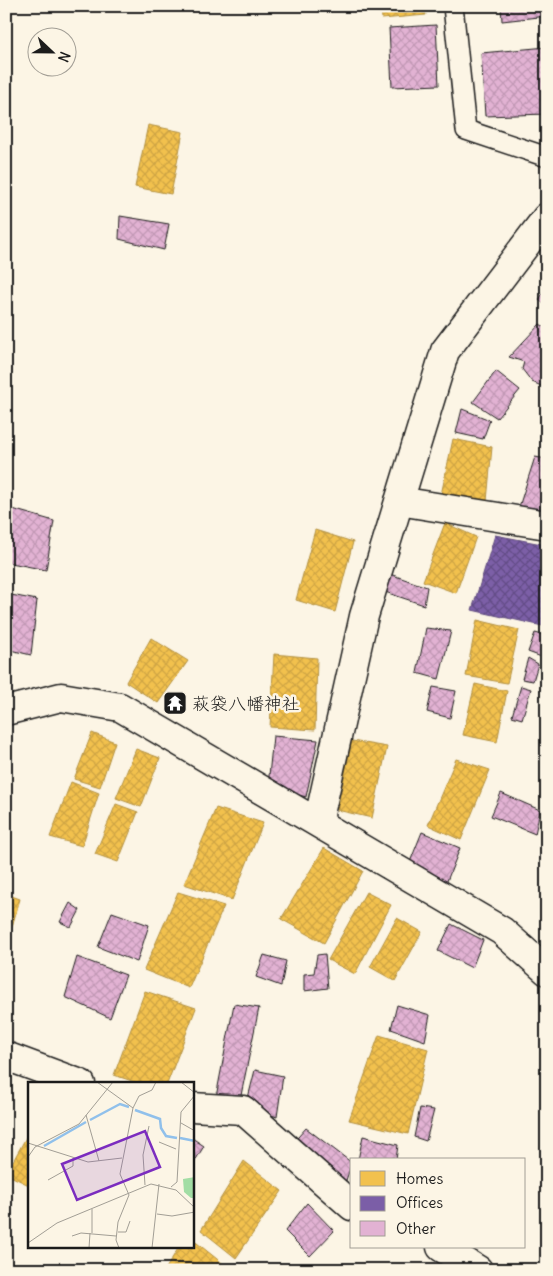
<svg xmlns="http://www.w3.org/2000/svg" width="553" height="1276" viewBox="0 0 553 1276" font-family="Delius,'Klee One',sans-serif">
	<defs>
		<pattern id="homes-cross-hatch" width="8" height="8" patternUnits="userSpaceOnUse" patternTransform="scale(1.25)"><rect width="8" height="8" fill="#f2c14e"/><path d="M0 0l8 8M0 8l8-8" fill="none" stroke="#cfa544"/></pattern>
		<pattern id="offices-cross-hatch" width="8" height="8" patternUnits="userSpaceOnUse" patternTransform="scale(1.25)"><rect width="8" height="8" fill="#7b5ea7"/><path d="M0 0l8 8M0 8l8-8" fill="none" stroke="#644d87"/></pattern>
		<pattern id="building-cross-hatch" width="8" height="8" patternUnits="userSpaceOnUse" patternTransform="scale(1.25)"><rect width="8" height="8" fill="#e2b2d3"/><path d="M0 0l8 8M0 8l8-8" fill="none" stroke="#c198b5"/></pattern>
	</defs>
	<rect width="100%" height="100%" fill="#fcf5e5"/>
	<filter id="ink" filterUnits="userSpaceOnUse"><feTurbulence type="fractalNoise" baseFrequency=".02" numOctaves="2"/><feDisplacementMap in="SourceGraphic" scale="10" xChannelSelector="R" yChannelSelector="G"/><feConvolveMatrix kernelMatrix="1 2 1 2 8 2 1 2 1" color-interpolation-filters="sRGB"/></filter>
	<g filter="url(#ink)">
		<path fill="url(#homes-cross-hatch)" stroke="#b2903f" d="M381,6H424L426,15L382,19Z
			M148,125L183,132L171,194L135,187Z
			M453,439L492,447L487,501L441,495Z
			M445,523L476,537L456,593L423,581Z
			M315,530L353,542L335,612L296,600Z
			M477,620L519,630L507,683L466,676Z
			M151,638L188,661L158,703L126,682Z
			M274,654L317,658L315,730L270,727Z
			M475,684L507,691L497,742L463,735Z
			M92,733L115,742L100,787L74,779Z
			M352,741L387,747L372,818L337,810Z
			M136,749L160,758L141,807L116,798Z
			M456,759L490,770L461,840L428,825Z
			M71,782L99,793L82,846L50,837Z
			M116,804L138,812L118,862L95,854Z
			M216,808L263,823L232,900L184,884Z
			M324,848L363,871L324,943L281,919Z
			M178,892L224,906L189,988L144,970Z
			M366,892L391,905L355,974L328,960Z
			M6,894L20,899L6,947Z
			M397,918L422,932L395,981L370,967Z
			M145,991L196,1008L167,1084H141L114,1075Z
			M379,1035L428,1049L408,1134L349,1120Z
			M29,1132V1185L6,1174Z
			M244,1161L282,1191L236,1258L201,1230Z
			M192,1239L227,1267L225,1270H165L179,1247H192Z"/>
		<path fill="url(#offices-cross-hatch)" stroke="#5e4a7d" d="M495,535L547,545V627L472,610Z"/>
		<path fill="url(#building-cross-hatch)" stroke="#1c1c1c" d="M501,6H547V16L502,21Z
			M436,25L439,85L392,87L389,28Z
			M547,47V114L485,116L481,53Z
			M120,216L169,224L164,250L119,239Z
			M547,286V306L539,300Z
			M540,324L547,329V383L544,387L532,382L522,369L524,362L509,357Z
			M496,371L520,390L497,418L473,402Z
			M462,409L490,420L483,439L456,433Z
			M535,457L547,459L540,513L518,510Z
			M9,508L54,521L46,570L6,562Z
			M387,573L427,587L424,605L382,591Z
			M6,594L37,600L31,655L6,649Z
			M426,628L451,631L439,679L417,673Z
			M535,633L547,636V659L528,652Z
			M528,658L538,664L533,681L522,679Z
			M521,686L531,689L522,719L512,716Z
			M433,687L456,691L450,718L427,712Z
			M273,736L318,740L306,797L268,786Z
			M501,793L540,810L535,834L491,816Z
			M422,832L460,848L445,886L408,867Z
			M70,903L80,910L71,927L60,922Z
			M112,912L149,925L137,962L98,947Z
			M451,924L483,940L472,968L438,951Z
			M325,954L328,988L304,991V974L314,973L317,955Z
			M264,955L286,961L281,986L256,977Z
			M77,957L126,975L110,1018L65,997Z
			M234,1004L259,1008L239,1105L216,1097Z
			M397,1005L430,1015L425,1041L391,1029Z
			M255,1070L283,1076L277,1117L246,1106Z
			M420,1108L434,1110L426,1141L414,1137Z
			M306,1128L352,1163L343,1189L291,1145Z
			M363,1136L398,1145L396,1160H358Z
			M192,1138L204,1146L192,1166Z
			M307,1203L334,1231L310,1256L285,1231Z"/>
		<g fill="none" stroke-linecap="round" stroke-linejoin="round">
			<g stroke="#1c1c1c" stroke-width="22">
				<path id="service" d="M453,6L466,130L547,157"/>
			</g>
			<g stroke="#1c1c1c" stroke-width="31">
				<path id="minor" d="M399,501L547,525
					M6,711L61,697L120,707L502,931L547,971
					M318,823L364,616L445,351L547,217
					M6,1056L81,1084
					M192,1107L243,1110L352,1206
					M441,1247L478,1270"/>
			</g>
			<use href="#service" stroke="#fcf5e5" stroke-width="19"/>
			<use href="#minor" stroke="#fcf5e5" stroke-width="28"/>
		</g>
	</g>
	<defs>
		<g id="temple-square" transform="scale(1.25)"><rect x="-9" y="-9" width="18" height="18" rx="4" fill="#1c1c1c" stroke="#fcf5e5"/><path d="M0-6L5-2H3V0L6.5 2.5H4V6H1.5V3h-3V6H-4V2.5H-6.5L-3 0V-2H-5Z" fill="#fff"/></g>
	</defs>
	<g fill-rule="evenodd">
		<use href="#temple-square" x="175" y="703"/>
	</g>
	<g text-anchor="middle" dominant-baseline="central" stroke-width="5" stroke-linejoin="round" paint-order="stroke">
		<g font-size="18" fill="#1c1c1c" stroke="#fcf5e5" text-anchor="start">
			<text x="192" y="703">萩袋八幡神社</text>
		</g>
	</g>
	<g transform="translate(28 1082)">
		<rect width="166" height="166" fill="#fcf5e5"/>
		<path d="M167,95L166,116H163L156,110L155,97Z" fill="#a2dda4"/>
		<path fill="none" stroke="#90c0eb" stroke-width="2.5" d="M107,28L132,37L133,46L138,54L149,56M62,38L92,22L101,25M152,56L167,59M16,64L58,40"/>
		<path fill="none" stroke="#a29e95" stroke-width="1" d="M69,0L105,26L92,92L101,113L90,140L88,158L91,166M153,0L167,11M105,26L111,14L124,8L128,0M58,33L71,79M153,41L167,49M131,60L148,67M0,61L60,80L94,76M0,75L7,65L51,42L85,0M20,98L45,84V76M117,103L115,73L121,44M143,105L149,100L153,30L167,13M64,127V151M129,132L144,134L167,130M90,150H98L102,139M44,154L53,151L88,154M0,161L29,141L123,102L148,108L167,126M61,166L62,151M124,166L131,102"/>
		<path fill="#7b2cbf" fill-opacity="0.15" stroke="#7b2cbf" stroke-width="2.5" d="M117,49L132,85L49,118L34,82Z"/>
		<rect width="166" height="166" fill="none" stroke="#1c1c1c" stroke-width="2.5"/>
	</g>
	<rect width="553" height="1276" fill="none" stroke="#fcf5e5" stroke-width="25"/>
	<rect x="12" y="12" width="528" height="1251" fill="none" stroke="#1c1c1c" stroke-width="2" filter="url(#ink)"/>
	<rect x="350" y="1158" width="175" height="90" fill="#fcf5e5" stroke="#a29e95"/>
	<rect x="360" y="1171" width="25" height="15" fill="#f2c14e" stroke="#a29e95"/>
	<text x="396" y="1184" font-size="15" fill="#1c1c1c">Homes</text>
	<rect x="360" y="1196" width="25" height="15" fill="#7b5ea7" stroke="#a29e95"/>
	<text x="396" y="1208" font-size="15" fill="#1c1c1c">Offices</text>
	<rect x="360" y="1221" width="25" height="15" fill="#e2b2d3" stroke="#a29e95"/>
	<text x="396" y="1234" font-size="15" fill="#1c1c1c">Other</text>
	<g transform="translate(52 52) rotate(112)"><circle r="24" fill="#fcf5e5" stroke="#a29e95"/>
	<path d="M0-4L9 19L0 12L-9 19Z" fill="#1c1c1c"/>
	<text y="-8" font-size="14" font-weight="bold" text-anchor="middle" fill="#1c1c1c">N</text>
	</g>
</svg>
